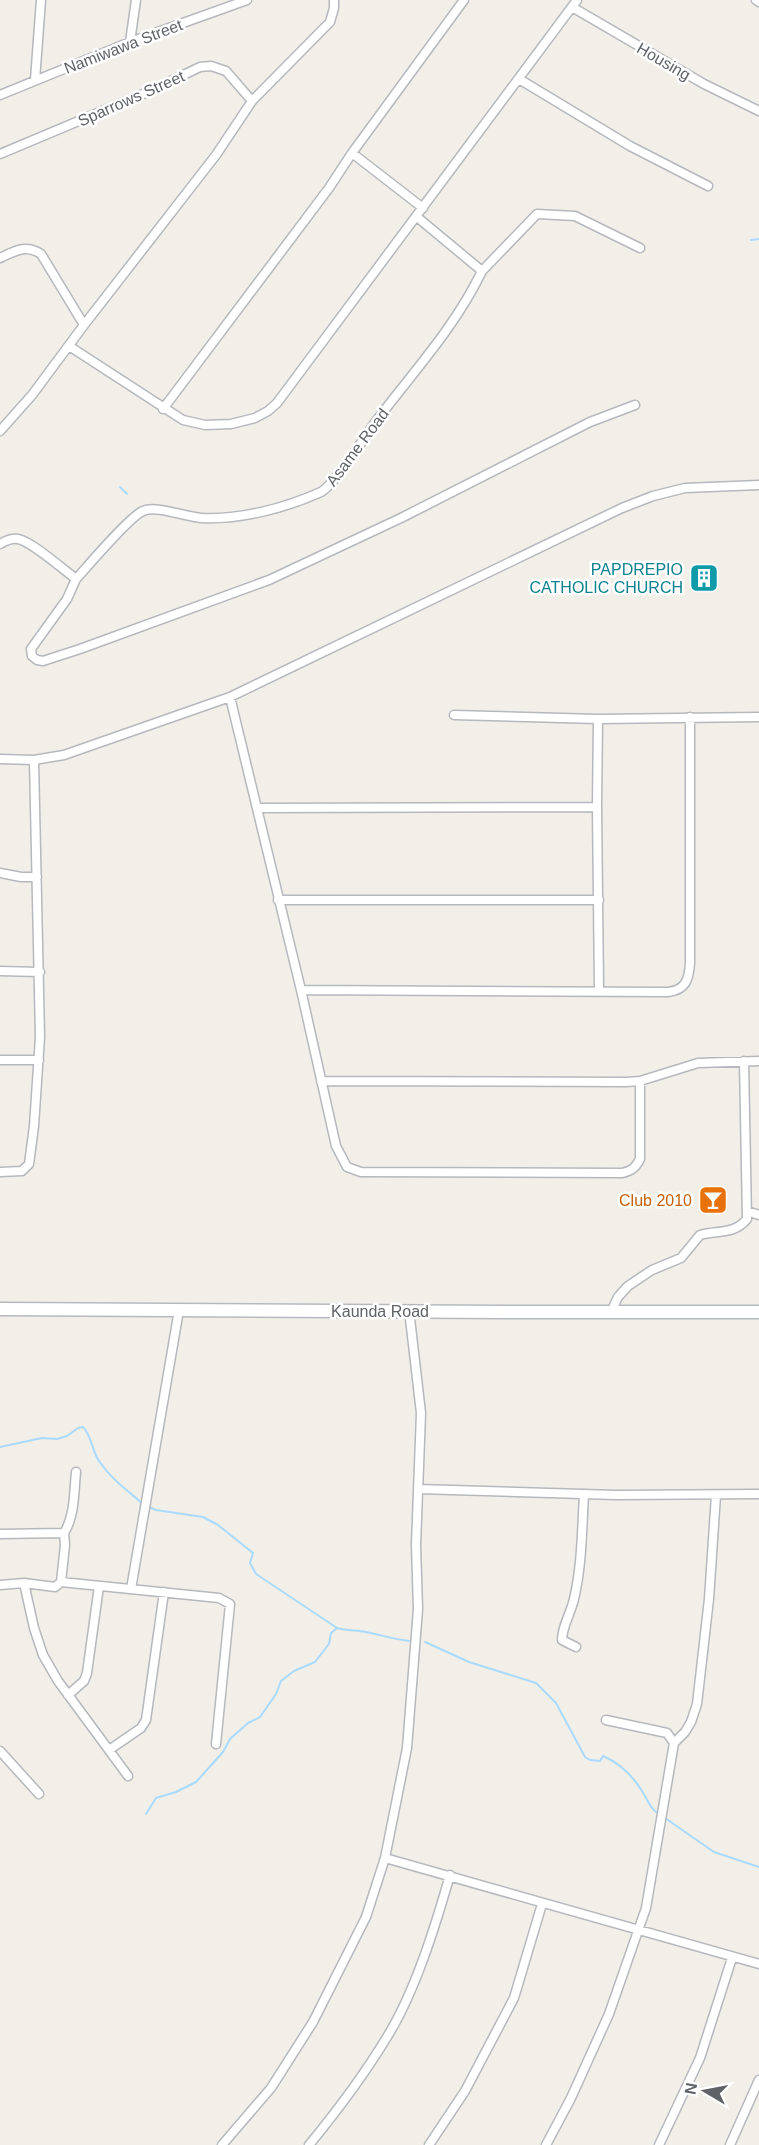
<svg xmlns="http://www.w3.org/2000/svg" width="759" height="2145" font-family="Helvetica,sans-serif">
<style>
.lines{fill:none;stroke-linecap:round;stroke-linejoin:round}
.stream{stroke:#aadaff;stroke-width:2}
.street-casing{stroke:#b5b8bc;stroke-width:11}
.secondary-casing{stroke:#b6babf;stroke-width:15}
.street{stroke:#fff;stroke-width:8}
.secondary{stroke:#fff;stroke-width:12}
.labels{text-anchor:middle;stroke-width:5;stroke-linejoin:round;paint-order:stroke}
.street-label{font-size:16px;fill:#5f6368;stroke:#fff}
.culture-label{font-size:16px;fill:#0d838f;stroke:#fff;text-anchor:end}
.food-label{font-size:16px;fill:#c56008;stroke:#fff;text-anchor:end}
</style>
<rect width="100%" height="100%" fill="#f1efe8"/>
<g class="lines">
<path class="stream" d="M751 240 759 239
M120 487 127 494
M0 1447 42 1438 57 1439 67 1436 78 1428 83 1427C91 1434 92 1451 99 1461 111 1479 127 1490 143 1504
M149 1507 156 1510 203 1517 218 1525 253 1553 250 1563 256 1574 337 1628C347 1631 356 1630 366 1632 381 1635 394 1639 409 1641
M425 1642 469 1662 536 1683 556 1703 585 1757 590 1760 600 1761 603 1756C619 1763 631 1774 640 1788 648 1799 648 1807 660 1815
M146 1814 156 1798 176 1792 196 1782 223 1752 230 1739 248 1723 260 1717 276 1694 281 1681 294 1671 315 1662 329 1644 331 1633 336 1629
M665 1818 714 1852 759 1867"/>
<g class="street-casing">
<path id="street" d="M756 0 759 2
M572 7 704 84 759 111
M130 42 136 0
M519 79 630 146 708 186
M35 80 41 0
M0 95 130 42 247 0
M352 153 423 208
M0 154 150 91 200 67 211 66 226 71 252 101
M0 258C15 251 26 244 41 254L84 325
M482 271 537 214 575 216 640 248
M69 346 183 420 205 425 231 424 255 418 268 411 277 403 577 0
M163 409 329 188 352 153 464 0
M0 431 32 395 84 325 216 155 252 101 330 22 334 8V0
M0 544C5 541 11 538 18 539 31 541 64 570 76 579L67 599 31 649 32 656 37 660 43 661 80 649 269 580 401 518 590 422 635 405
M76 579C87 567 130 516 143 511 156 505 186 517 201 518 241 520 285 508 321 492 334 485 364 438 374 424 412 373 454 329 482 271L417 217
M230 697 301 990 336 1146 347 1167 361 1172 622 1173C632 1171 636 1167 640 1159V1081
M454 715 598 719 759 717
M598 719 597 807 599 991
M0 759 34 760 64 755 230 697 622 508 653 496 685 488 759 485
M257 808 597 807
M0 873 21 877H37
M278 900H599
M0 971 40 972
M301 990 668 992C686 990 689 979 690 963V717
M0 1060H39
M321 1081 626 1082 640 1081 698 1063 759 1061
M0 1172 22 1171 29 1164 34 1126 40 1037 34 760
M747 1211 759 1215
M611 1312 618 1297 628 1286 652 1270 681 1258 700 1235C718 1230 734 1235 747 1219L744 1061
M418 1489 616 1495 759 1494
M0 1534 64 1533C75 1516 74 1491 76 1472
M61 1582 219 1598 230 1604 216 1744
M24 1583 34 1628 43 1655 58 1681 128 1776
M0 1585 24 1583 55 1587 61 1582 65 1545 64 1533
M131 1589 179 1310
M576 1647 562 1640C562 1626 571 1613 574 1599 582 1566 582 1528 584 1494
M68 1695 84 1681 87 1673 99 1586
M606 1720 667 1733 674 1743 685 1732 691 1722 697 1704 709 1599 716 1495
M109 1750 141 1728 146 1720 164 1592
M0 1751 39 1794
M385 1858 759 1964
M222 2145 271 2088 313 2022 366 1917 385 1858 407 1748 418 1609 416 1545 421 1413 409 1310
M309 2145C337 2111 364 2075 387 2037 415 1992 435 1927 450 1875
M429 2145 465 2091 514 1998 542 1904
M546 2145 571 2098 609 2014 646 1908 674 1743
M659 2145 700 2058 732 1958
M730 2145 759 2080"/>
</g>
<g class="secondary-casing">
<path id="secondary" d="M0 1309 503 1312H759"/>
</g>
<use href="#street" class="street"/>
<use href="#secondary" class="secondary"/>
</g>
<defs>
<g id="building-square" transform="scale(1.5)"><rect x="-9" y="-9" width="18" height="18" rx="4" fill="#0f9aa8" stroke="#fff"/><path d="M-4-6H4V6H1V3H-1V6H-4ZM-2.5-4.3h1.7v1.8h-1.7ZM.8-4.3h1.7v1.8H.8ZM-2.5-1h1.7V.8h-1.7ZM.8-1h1.7V.8H.8Z" fill="#fff"/></g>
<g id="bar-square" transform="scale(1.5)"><rect x="-9" y="-9" width="18" height="18" rx="4" fill="#e8710a" stroke="#fff"/><path d="M-6-5H6L.8 .8V4.5H3.5V6h-7V4.5H-.8V.8Z" fill="#fff"/></g>
</defs>
<g fill-rule="evenodd">
<use href="#building-square" x="704" y="578"/>
<use href="#bar-square" x="713" y="1200"/>
</g>
<g class="labels">
<g class="street-label">
<text transform="translate(123 46) rotate(-21)" y="6">Namiwawa Street</text>
<text transform="translate(664 61) rotate(30)" y="6">Housing</text>
<text transform="translate(131 98) rotate(-24)" y="6">Sparrows Street</text>
<text transform="translate(357 447) rotate(-53)" y="6">Asame Road</text>
<text x="380" y="1317">Kaunda Road</text>
</g>
<g class="culture-label">
<text x="683" y="575">PAPDREPIO<tspan x="683" dy="18">CATHOLIC CHURCH</tspan></text>
</g>
<g class="food-label">
<text x="692" y="1206">Club 2010</text>
</g>
</g>
<g transform="translate(705 2091) rotate(280)" stroke="#ffffff" stroke-width="4.5" paint-order="stroke">
<path d="M0-4.5L10 22L0 15L-10 22Z" fill="#5f6368"/>
<text y="-9" font-size="16" font-weight="bold" text-anchor="middle" fill="#5f6368">N</text>
</g>
</svg>
